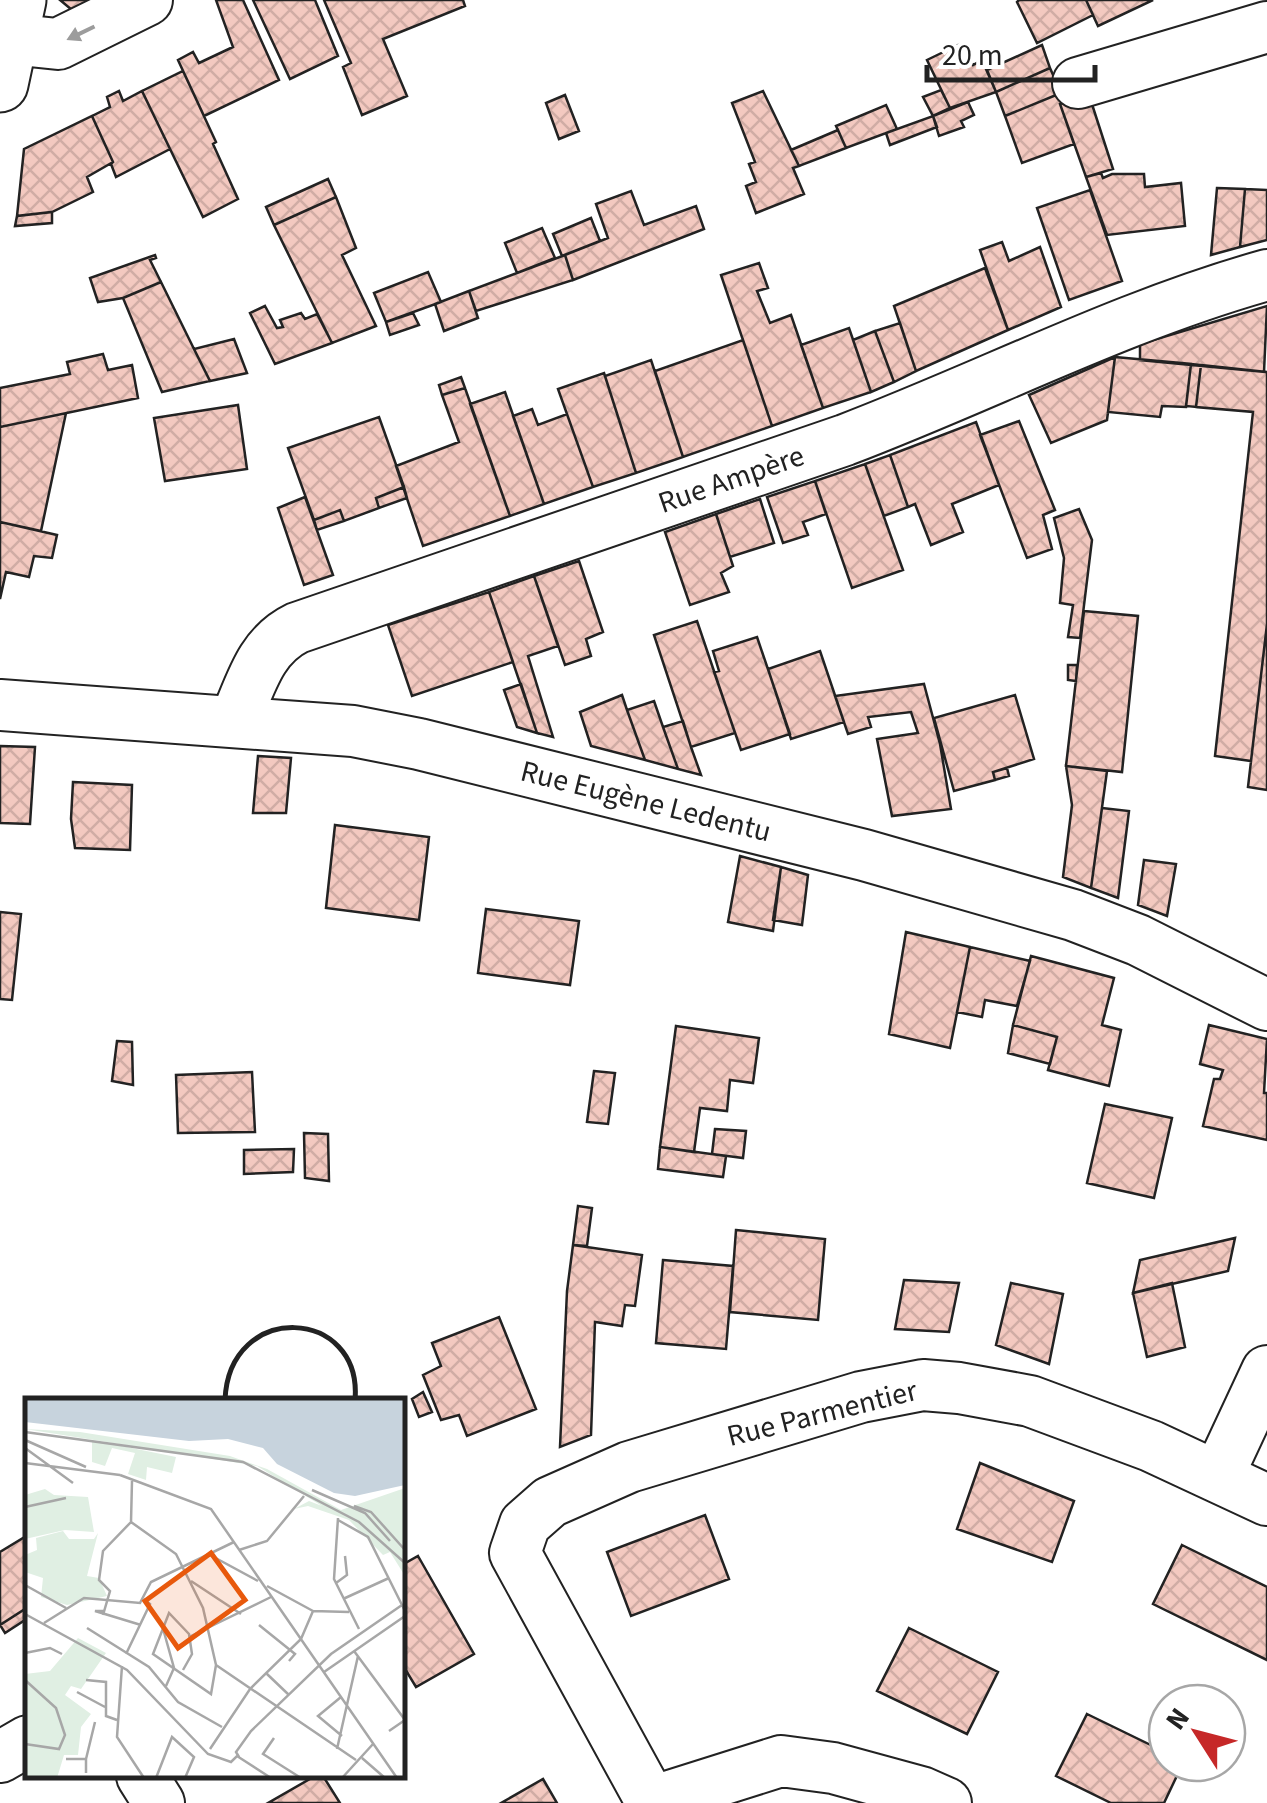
<svg xmlns="http://www.w3.org/2000/svg" width="1267" height="1803" font-family="'Source Sans 3',sans-serif">
<style>
.building{fill:url(#building-cross-hatch);stroke:#222;stroke-width:2.5}
.lines{fill:none;stroke-linecap:round;stroke-linejoin:round}
.street-casing{stroke:#222;stroke-width:54}
.secondary-casing{stroke:#222;stroke-width:59}
.street{stroke:#fff;stroke-width:50}
.secondary{stroke:#fff;stroke-width:55}
.wall{stroke:#222;stroke-width:5}
.oneway{fill:#9c9c9c}
.labels{text-anchor:middle;stroke-width:8;stroke-linejoin:round;paint-order:stroke}
.street-label{font-size:30px;fill:#222;stroke:#fff}
.inset-road{fill:none;stroke:#a7a7a7;stroke-width:2.5}
.view{fill:#e8590c;fill-opacity:0.15;stroke:#e8590c;stroke-width:5}
.inset-edge{fill:none;stroke:#222;stroke-width:5}
</style>
<defs>
<pattern id="building-cross-hatch" width="8" height="8" patternUnits="userSpaceOnUse" patternTransform="scale(2.5)"><rect width="8" height="8" fill="#f3c9c0"/><path d="M0 0l8 8M0 8l8-8" fill="none" stroke="#d0aca5"/></pattern>
</defs>
<rect width="100%" height="100%" fill="#fff"/>
<path class="building" d="M60 0H92L72 10Z
M216 0H243L279 80 204 116 178 60 193 52 199 63 233 47Z
M253 0H315L338 56 290 79Z
M324 0H463L465 6 383 39 407 96 362 115 343 67 351 63Z
M1019 0H1086L1093 15 1037 43 1017 2Z
M1086 0H1153L1098 26Z
M960 44 973 65 982 60 996 92 950 108 927 60Z
M1042 45 1050 68 996 92 987 70Z
M1050 68 1061 93 1005 116 996 92Z
M183 71 216 142 213 144 238 199 203 217 142 91Z
M941 90 950 108 933 116 923 97Z
M119 91 123 101 142 91 170 149 116 177 111 164 113 162 92 116 110 107 107 97Z
M763 91 799 166 793 168 804 194 756 213 746 186 756 182 749 164 755 162 732 103Z
M1061 93 1065 102 1060 104 1074 144 1022 163 1005 116Z
M565 95 579 131 559 139 546 103Z
M1089 95 1113 169 1086 177 1060 104Z
M968 102 974 115 961 121 964 127 939 136 933 116Z
M886 105 897 129 846 148 836 126Z
M92 116 113 162 87 177 93 192 52 212 17 216 24 149Z
M933 116 937 127 890 145 886 133Z
M838 130 846 148 799 166 791 150Z
M1101 173 1103 178 1112 174H1144L1145 187 1181 183 1185 226 1107 235 1086 177Z
M328 179 336 197 274 225 266 207Z
M1217 188 1245 189 1240 247 1211 255Z
M1245 189 1267 190V240L1240 247Z
M1090 190 1122 281 1069 300 1037 208Z
M631 191 644 225 696 206 704 229 573 280 565 255 608 238 596 204Z
M336 197 356 248 342 255 376 326 332 343 274 225Z
M52 212V223L15 226 17 216Z
M591 218 600 241 562 256 553 234Z
M542 228 555 258 517 273 505 243Z
M1002 242 1009 261 1040 247 1061 307 1008 330 980 250Z
M155 255 156 258 150 260 161 282 123 298 98 302 90 278Z
M565 255 573 280 476 311 469 291Z
M759 263 768 288 757 291 770 323 791 315 823 408 772 426 721 275Z
M985 268 1008 330 916 371 894 306Z
M428 272 441 302 386 322 374 293Z
M161 282 194 349 210 381 162 392 123 298Z
M469 291 478 318 444 331 435 304Z
M265 306 277 328 283 327 280 320 301 313 305 319 317 314 332 343 275 364 250 313Z
M1267 306 1264 372 1140 360V344Z
M413 313 419 325 390 335 386 322Z
M900 323 916 371 894 382 875 331Z
M849 328 871 392 823 408 801 345Z
M875 331 894 382 871 392 853 340Z
M234 339 247 373 210 381 194 349Z
M743 340 772 426 683 457 655 371Z
M103 354 108 370 132 365 138 398 0 427V388L70 374 67 362Z
M1115 357 1107 420 1051 443 1029 395Z
M1115 357 1191 364 1186 407 1162 406 1160 417 1108 412Z
M651 360 683 457 636 473 605 376Z
M1191 364 1201 365 1196 407 1186 406Z
M1201 365 1267 372V624L1251 761 1215 756 1253 412 1196 407Z
M604 373 636 473 593 487 558 389Z
M461 377 465 388 442 395 439 385Z
M465 388 510 516 423 546 396 466 459 442 442 395Z
M505 392 544 504 510 516 470 404Z
M238 405 247 469 165 481 154 418Z
M532 409 538 425 567 414 593 487 544 504 513 416Z
M66 413 41 531 0 522V427Z
M379 417 404 487 376 498 379 508 344 521 340 510 314 520 288 448Z
M1019 421 1055 510 1043 515 1052 549 1027 558 980 435Z
M976 422 999 485 952 504 963 532 931 545 915 504 908 507 890 455Z
M890 455 908 507 884 516 865 464Z
M865 464 903 570 852 588 815 481Z
M815 481 826 514 803 522 808 535 783 543 767 497Z
M404 487 407 498 379 508 376 498Z
M305 497 333 575 304 585 278 508Z
M760 499 774 543 730 557 716 514Z
M1079 509 1092 540 1080 638 1068 637 1073 605 1060 603 1064 558 1054 518Z
M340 510 344 521 317 530 314 520Z
M716 514 733 566 721 573 729 592 690 605 665 532Z
M0 522 57 535 52 558 34 556 29 577 6 572 0 599Z
M579 561 603 632 586 639 591 656 565 665 534 576Z
M534 576 558 646 528 656 553 737 537 733 489 592Z
M489 592 513 662 412 696 388 625Z
M1084 611 1138 616 1122 772 1066 766Z
M697 621 735 733 691 747 654 635Z
M1267 624V790L1248 787Z
M757 637 790 734 741 750 714 672 719 671 713 651Z
M820 651 844 722 791 739 768 669Z
M1068 665H1077L1076 681 1068 680Z
M521 684 537 733 517 727 504 690Z
M924 684 940 744 951 809 892 816 877 739 918 733 911 712 868 717 871 727 848 734 835 696Z
M622 695 627 710 645 760 591 746 580 712Z
M1015 695 1034 759 993 772 995 780 954 791 934 718Z
M654 701 663 727 678 769 645 760 627 710Z
M683 721 691 747 701 775 678 769 663 727Z
M0 746 35 747 30 824 0 823Z
M258 756 291 758 286 813H253Z
M1066 766 1107 771 1091 888 1063 877 1072 805Z
M1007 768 1009 776 995 780 993 772Z
M73 782 132 785 130 850 75 848 71 819Z
M1102 808 1129 811 1118 898 1091 888Z
M335 825 429 837 419 920 326 908Z
M740 856 781 867 773 931 728 922Z
M1144 860 1176 864 1167 916 1138 905Z
M781 867 808 875 802 925 773 920Z
M486 909 579 921 570 985 478 973Z
M0 912 21 914 12 1000 0 999Z
M906 932 970 947 950 1048 889 1034Z
M970 947 1030 961 1017 1006 985 1000 982 1017 957 1012Z
M1031 956 1114 978 1102 1025 1121 1030 1109 1086 1048 1070 1057 1037 1013 1025Z
M1013 1025 1057 1037 1050 1064 1008 1053Z
M1209 1025 1267 1039 1264 1093H1267V1140L1203 1126 1214 1079H1220L1223 1070 1200 1064Z
M676 1026 759 1038 753 1083 730 1080 727 1111 700 1108 694 1152 660 1147Z
M117 1041 132 1042 133 1085 112 1081Z
M594 1071 615 1073 608 1124 587 1122Z
M252 1072 255 1132 178 1133 176 1075Z
M1105 1104 1172 1118 1154 1198 1087 1183Z
M715 1129 746 1131 743 1158 712 1154Z
M304 1133 328 1134 329 1181 305 1178Z
M660 1147 726 1156 723 1177 658 1169Z
M294 1149 293 1172 244 1174V1150Z
M578 1206 592 1208 587 1246 573 1245Z
M736 1230 825 1239 818 1320 730 1312Z
M1235 1238 1228 1271 1133 1293 1140 1260Z
M573 1245 642 1255 635 1306 625 1305 622 1326 595 1322 591 1435 560 1447 567 1291Z
M663 1260 733 1266 726 1349 656 1343Z
M904 1280 959 1283 949 1332 895 1329Z
M1011 1283 1063 1294 1049 1364 996 1345Z
M1172 1283 1185 1347 1147 1357 1133 1293Z
M499 1317 536 1409 467 1436 459 1415 441 1420 423 1375 441 1366 432 1343Z
M423 1392 432 1412 419 1417 412 1399Z
M980 1463 1074 1501 1052 1562 957 1529Z
M705 1515 729 1579 631 1616 607 1552Z
M28 1535V1607L0 1625V1552Z
M1182 1545 1267 1587V1660L1153 1604Z
M418 1556 474 1654 416 1687 402 1664V1565Z
M28 1607V1618L5 1633 0 1625Z
M909 1628 998 1672 967 1734 877 1691Z
M1087 1714 1167 1753V1763H1183L1164 1803H1111L1056 1776Z
M315 1776H323L340 1803H268Z
M543 1779 557 1803H501Z"/>
<g class="lines">
<g class="street-casing">
<path id="street" d="M10 39 58 44 147 0
M1078 83 1267 27
M0 705 353 731 419 744 864 855 1073 915 1138 940 1267 1005
M235 721C251 684 260 646 297 628L845 440C987 386 1121 316 1267 275
M1218 1476 1267 1371
M0 1757 28 1741
M142 1776 159 1803
M651 1802 781 1761 833 1768 921 1792 946 1803
M652 1803 515 1553 525 1524 550 1502 629 1467 861 1397 923 1385 959 1388 1030 1401 1151 1446 1267 1500"/>
</g>
<g class="secondary-casing">
<path id="secondary" d="M0 84 18 0"/>
</g>
<use href="#street" class="street"/>
<use href="#secondary" class="secondary"/>
<path class="wall" d="M225 1400C229 1300 363 1307 355 1400"/>
</g>
<defs><path id="oneway-solid" d="M-6-.8H1V-3.2L6.5 0L1 3.2V.8H-6Z" transform="scale(2.5)"/></defs>
<use class="oneway" href="#oneway-solid" transform="translate(81 33) rotate(154)"/>
<g class="labels">
<g class="street-label">
<text transform="translate(731 479) rotate(-19)" y="10">Rue Ampère</text>
<text transform="translate(646 801) rotate(14)" y="10">Rue Eugène Ledentu</text>
<text transform="translate(822 1413) rotate(-14)" y="10">Rue Parmentier</text>
</g>
</g>
<g transform="translate(25 1398)">
<rect width="380" height="380" fill="#fff"/>
<path d="M0 31 55 34 205 58 242 71 316 112 380 90V178L365 154 358 157 324 122 283 108 269 111 284 103 297 108 232 68ZM67 42 151 59 147 75 122 69 121 82 103 76 110 55 87 50 80 68 67 64ZM38 133 44 141H69L73 135 62 178 74 180 82 198 42 207 16 199 18 180 0 174V157L12 152 11 140ZM53 240 81 255 56 291 46 288 40 297 66 316 56 329 53 357H39L32 380H0V276L25 273Z" fill="#e0efe3"/>
<path d="M1 286 37 331 32 347H21V334L6 309 0 310ZM23 354 38 355 29 380 0 379V362Z" fill="#e0efe3"/>
<path d="M20 91 29 97 63 99 69 134 40 132 0 141V97Z" fill="#e0efe3"/>
<path d="M0 0H380V87L330 98 309 95 252 66 238 50 203 41 164 43 0 24Z" fill="#c7d3dd"/>
<path class="inset-road" d="M0 34 218 64 334 124 380 165M0 42 61 69M0 50 48 85M0 65 95 77M95 77 186 111 372 380M287 92 340 115 365 143M329 108 346 114 380 152M0 109 41 100M313 120 309 181 334 231M313 122 343 139 380 213M106 124 151 156 178 210 191 267 331 362M214 152 242 143 279 98M185 157 233 183M166 183 216 216M311 185 322 177 320 158M0 187 41 210M242 188 288 213M318 201 364 180M79 213H70L116 227M0 216 102 272 183 356 206 364 212 358 246 380M78 217 85 193 74 182 78 153 106 124 107 83M19 225 59 200 115 205 126 184 209 144M137 227 149 270 141 288M234 227 270 256 264 263M62 230 124 269 153 304 197 329M164 239 246 199M329 253 380 322 364 333M0 255 25 250 37 256M101 256 125 206 119 201M97 268 92 339 119 380M158 272 167 256 164 236 144 215 128 256 186 296 191 267M299 274 380 218M242 276 264 297M0 282 31 310 40 337 34 351 0 346M61 282 81 284V318L92 322M52 294 80 309M316 299 293 318 317 338M249 340 238 356 276 380M185 351 225 291 276 241 288 213 324 214M312 351 333 258M214 359 211 354 226 333 306 256 377 207M337 360 360 380M41 361H61V375M61 361 70 324M131 380 147 339 169 359 160 380M317 380 348 346"/>
<path class="view" d="M186 155 220 202 153 250 120 203Z"/>
<rect width="380" height="380" class="inset-edge"/>
</g>
<g transform="translate(1197 1733) rotate(306)"><circle r="48" fill="#ffffff" stroke="#a7a7a7" stroke-width="2.5"/>
<path d="M0-8L18 38L0 25L-18 38Z" fill="#c62828"/>
<text y="-15" font-size="28" font-weight="bold" text-anchor="middle" fill="#222222">N</text>
</g>
<path d="M927 65v15h168v-15" fill="none" stroke="#222222" stroke-width="5"/>
<text x="942" y="65" font-size="30" fill="#222222" stroke="#ffffff" stroke-width="8" paint-order="stroke">20 m</text>
</svg>
